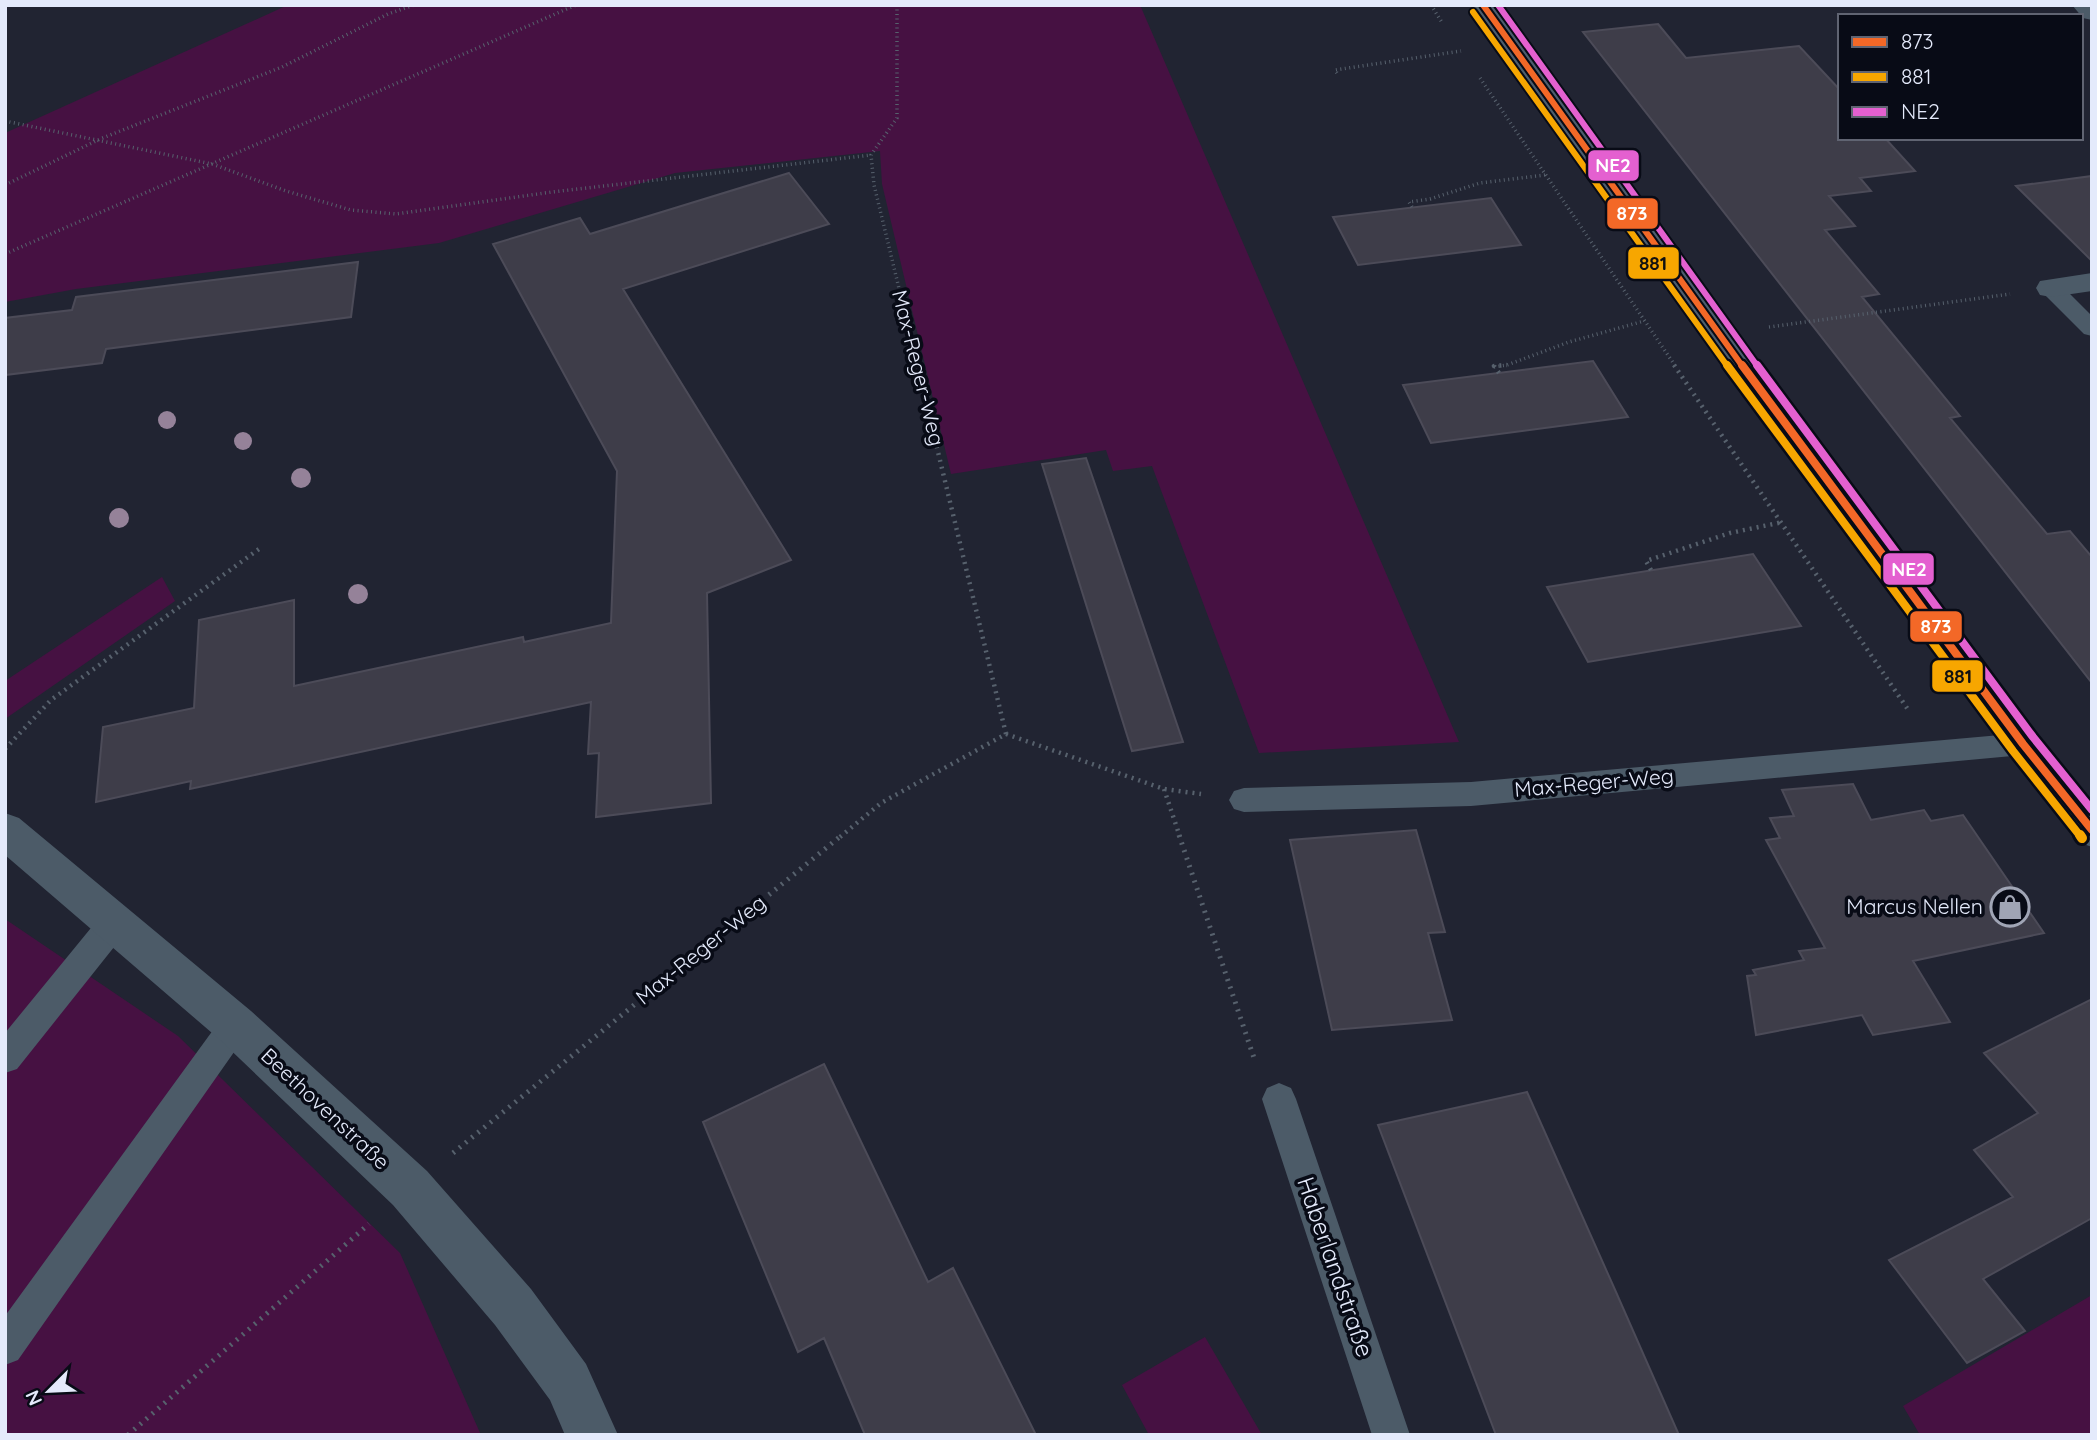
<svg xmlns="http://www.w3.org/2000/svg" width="2097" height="1440" font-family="Quicksand,sans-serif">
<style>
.green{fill:#461142}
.building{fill:#3e3d49;stroke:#4c4b58;stroke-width:2}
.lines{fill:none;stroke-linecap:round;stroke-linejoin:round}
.path-far2{stroke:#57616d;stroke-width:3.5;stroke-dasharray:1 3.5;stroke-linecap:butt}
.path-far1{stroke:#57616d;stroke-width:4.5;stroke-dasharray:2 5;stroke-linecap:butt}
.path{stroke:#57616d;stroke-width:5;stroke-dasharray:2 6;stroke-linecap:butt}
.service{fill:#4c5b68;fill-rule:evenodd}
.minor{fill:#4c5b68;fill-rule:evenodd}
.secondary{fill:#4c5d6d;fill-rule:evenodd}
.bus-1-far1-casing{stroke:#080b16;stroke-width:10}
.bus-1-casing{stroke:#080b16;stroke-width:13}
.bus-2-far2-casing{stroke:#080b16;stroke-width:10}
.bus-2-far1-casing{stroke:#080b16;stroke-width:13}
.bus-2-casing{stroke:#080b16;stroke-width:16}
.bus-3-far1-casing{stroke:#080b16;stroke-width:10}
.bus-3-casing{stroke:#080b16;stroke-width:13}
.bus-1-far1{stroke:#f36827;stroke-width:6}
.bus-1{stroke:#f36827;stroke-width:8}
.bus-2-far2{stroke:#f7a600;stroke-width:6}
.bus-2-far1{stroke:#f7a600;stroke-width:8}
.bus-2{stroke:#f7a600;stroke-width:10}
.bus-3-far1{stroke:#e460d0;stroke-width:6}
.bus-3{stroke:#e460d0;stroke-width:8}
.tree{fill:#958299}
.labels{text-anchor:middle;stroke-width:7;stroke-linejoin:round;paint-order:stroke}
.street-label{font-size:21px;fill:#e4eafb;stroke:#080b16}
.poi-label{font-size:21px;fill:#e4eafb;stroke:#080b16;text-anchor:end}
.near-street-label{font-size:24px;fill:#e4eafb;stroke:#080b16}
.line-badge{stroke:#080b16;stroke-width:2.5}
.badge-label{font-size:19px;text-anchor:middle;font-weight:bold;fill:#fff}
.pale-badge-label{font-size:19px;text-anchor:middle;font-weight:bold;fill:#111}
</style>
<rect width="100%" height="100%" fill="#212432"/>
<path class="green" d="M288 5H1140L1459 742 1259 753 1152 466 1113 471 1106 450 951 474 882 184 880 151 675 173 439 243 76 289 5 302V133Z
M162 577 175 601 5 719V681Z
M5 919 178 1036 400 1253 481 1435H5Z
M2092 1295V1435H1920L1903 1406Z
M1205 1337 1262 1435H1149L1122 1385Z"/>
<path class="building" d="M1658 24 1686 58 1799 46 1840 90V138H1885L1915 171 1860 178 1871 191 1829 196 1855 226 1825 230 1879 294 1862 297 1960 416 1950 418 2047 534 2070 531 2092 557V683L1583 32Z
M789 173 829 224 623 289 791 560 707 593 711 803 596 817 599 753 588 754 591 702 190 789 191 781 96 802 103 727 194 708 199 620 294 600V686L523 637 524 642 611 623 617 471 493 244 580 218 590 234Z
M2092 176V261L2016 186Z
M1491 198 1521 245 1358 265 1333 217Z
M358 262 351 317 106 349 102 363 5 375V318L72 310 76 297Z
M1593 361 1628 417 1431 443 1403 385Z
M1086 458 1183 742 1132 751 1042 464Z
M1753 554 1801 626 1588 662 1547 587Z
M1853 784 1871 820 1924 810 1931 821 1963 815 2044 933 1913 961 1950 1022 1873 1035 1862 1015 1756 1035 1747 976 1756 975 1753 970 1804 960 1799 951 1825 948 1766 840 1780 838 1770 818 1794 816 1782 790Z
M1416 830 1445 932 1428 933 1452 1020 1332 1030 1290 840Z
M2092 999V1218L1983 1279 2025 1331 1967 1363 1889 1260 2013 1197 1974 1150 2038 1113 1984 1053Z
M824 1064 928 1282 953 1268 1036 1435H865L824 1338 798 1352 703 1122Z
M1527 1092 1616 1292 1679 1435H1496L1378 1125Z"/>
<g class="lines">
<path class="path-far2" d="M897 5V118L871 155 874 185 918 367
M1431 5 1443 24
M1337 73 1335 70 1461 51
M1480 78 1676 367
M5 121 212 164 286 191 351 210 396 214 552 192 871 155
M5 185 100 139 282 67 388 14 414 5
M1412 207 1409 202 1430 199 1480 183 1545 175
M5 254 576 5
M1769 327 2010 294
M1494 367 1507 365 1569 342 1644 321"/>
<path class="path-far1" d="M1674 365 1909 711
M1499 373 1494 366 1507 365
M1651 570 1646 561 1730 533 1783 522
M1006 734 1164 789 1201 794
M5 749 51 700 259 549
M1164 789 1180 837
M840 837 881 803 1006 734 917 365"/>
<path class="path" d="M1179 835 1255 1061
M453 1153 842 835
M128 1435 369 1224"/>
<path class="service" d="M2051 281 2059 283 2092 316V336L2084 334 2043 293 2040 288 2043 283Z
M2023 733 2033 736 2037 744 2033 752 2023 755 1471 806 1244 812 1234 809 1229 800 1234 791 1244 788 1471 782Z
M115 908 126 912 130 922 126 932 17 1069 5 1073V1033L104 912Z
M235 1010 246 1015 251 1025 246 1035 18 1360 5 1365V1316L224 1015Z
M1279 1083 1291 1088 1296 1099 1410 1435H1372L1262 1099 1267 1088Z"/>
<path class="minor" d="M2072 5H2092V20L2083 18Z
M2092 273V291L2051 297 2040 295 2036 288 2040 281Z
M5 813 19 818 251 1011 427 1171 531 1289 586 1364 618 1435H565L550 1400 495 1325 393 1205 219 1039 5 855Z"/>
<path class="secondary" d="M1471 5H1496L1730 327 2037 733 2092 800V847L2078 842 2009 755 1708 341Z"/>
<g class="bus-1-far1-casing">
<path id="bus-1-far1" d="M1483 5 1743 367"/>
</g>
<g class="bus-1-casing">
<path id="bus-1" d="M1742 365 2023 744 2092 830"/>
</g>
<g class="bus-2-far2-casing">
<path id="bus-2-far2" d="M1473 12 1728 367"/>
</g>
<g class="bus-2-far1-casing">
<path id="bus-2-far1" d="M1727 365 2013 751 2081 837"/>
</g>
<g class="bus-2-casing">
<path id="bus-2" d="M2080 835 2082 838"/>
</g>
<g class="bus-3-far1-casing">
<path id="bus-3-far1" d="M1498 5 1758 367"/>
</g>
<g class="bus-3-casing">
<path id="bus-3" d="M1757 365 2033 737 2092 810"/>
</g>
<use href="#bus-1-far1" class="bus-1-far1"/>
<use href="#bus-1" class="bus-1"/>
<use href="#bus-2-far2" class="bus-2-far2"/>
<use href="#bus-2-far1" class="bus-2-far1"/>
<use href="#bus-2" class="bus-2"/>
<use href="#bus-3-far1" class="bus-3-far1"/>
<use href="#bus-3" class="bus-3"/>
</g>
<g class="tree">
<circle cx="167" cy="420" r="9"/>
<circle cx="243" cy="441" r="9"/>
<circle cx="301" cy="478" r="10"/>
<circle cx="119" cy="518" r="10"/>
<circle cx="358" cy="594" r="10"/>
</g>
<defs>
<g id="shop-ring" transform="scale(2.0125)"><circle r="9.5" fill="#080b16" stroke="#a0a5b5" stroke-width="1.5"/><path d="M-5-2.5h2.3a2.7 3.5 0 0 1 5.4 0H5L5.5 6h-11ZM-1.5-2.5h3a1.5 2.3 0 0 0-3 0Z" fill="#a0a5b5"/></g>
</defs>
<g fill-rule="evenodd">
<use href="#shop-ring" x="2010" y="907"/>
</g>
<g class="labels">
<g class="street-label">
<text transform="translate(918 368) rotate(76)" y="7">Max-Reger-Weg</text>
<text transform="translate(1594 783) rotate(-5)" y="7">Max-Reger-Weg</text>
<text transform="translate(701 950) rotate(-39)" y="7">Max-Reger-Weg</text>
<text transform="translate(325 1109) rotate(43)" y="7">Beethovenstraße</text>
</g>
<g class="poi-label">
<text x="1983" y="914">Marcus Nellen</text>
</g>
<g class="near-street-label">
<text transform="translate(1335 1267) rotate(71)" y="8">Haberlandstraße</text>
</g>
</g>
<g class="line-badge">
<rect x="1587" y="149" width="53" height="33" rx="7" fill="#e460d0"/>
<rect x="1606" y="197" width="53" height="33" rx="7" fill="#f36827"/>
<rect x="1627" y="246" width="53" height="34" rx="7" fill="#f7a600"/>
<rect x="1882" y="552" width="53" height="34" rx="7" fill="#e460d0"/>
<rect x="1909" y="610" width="54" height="33" rx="7" fill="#f36827"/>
<rect x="1931" y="659" width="53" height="34" rx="7" fill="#f7a600"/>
</g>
<g class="badge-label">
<text x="1613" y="172">NE2</text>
<text x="1632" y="220">873</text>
<text x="1909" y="576">NE2</text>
<text x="1936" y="633">873</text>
</g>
<g class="pale-badge-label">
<text x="1653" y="270">881</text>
<text x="1958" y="683">881</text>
</g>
<rect width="2097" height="1440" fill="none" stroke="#e4eafb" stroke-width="14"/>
<rect x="1838" y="14" width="245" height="126" fill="#080b16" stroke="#606472" stroke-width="2"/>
<rect x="1852" y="37" width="35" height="10" fill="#f36827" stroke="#606472" stroke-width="2"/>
<text x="1901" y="49" font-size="21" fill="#e4eafb">873</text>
<rect x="1852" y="72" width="35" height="10" fill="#f7a600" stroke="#606472" stroke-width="2"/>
<text x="1901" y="84" font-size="21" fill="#e4eafb">881</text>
<rect x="1852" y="107" width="35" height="10" fill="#e460d0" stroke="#606472" stroke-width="2"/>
<text x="1901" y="119" font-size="21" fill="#e4eafb">NE2</text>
<g transform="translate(49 1391) rotate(246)" stroke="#080b16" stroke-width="5" paint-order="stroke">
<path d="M0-5L12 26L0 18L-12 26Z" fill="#e4eafb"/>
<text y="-10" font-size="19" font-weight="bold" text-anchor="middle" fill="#e4eafb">N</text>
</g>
</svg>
